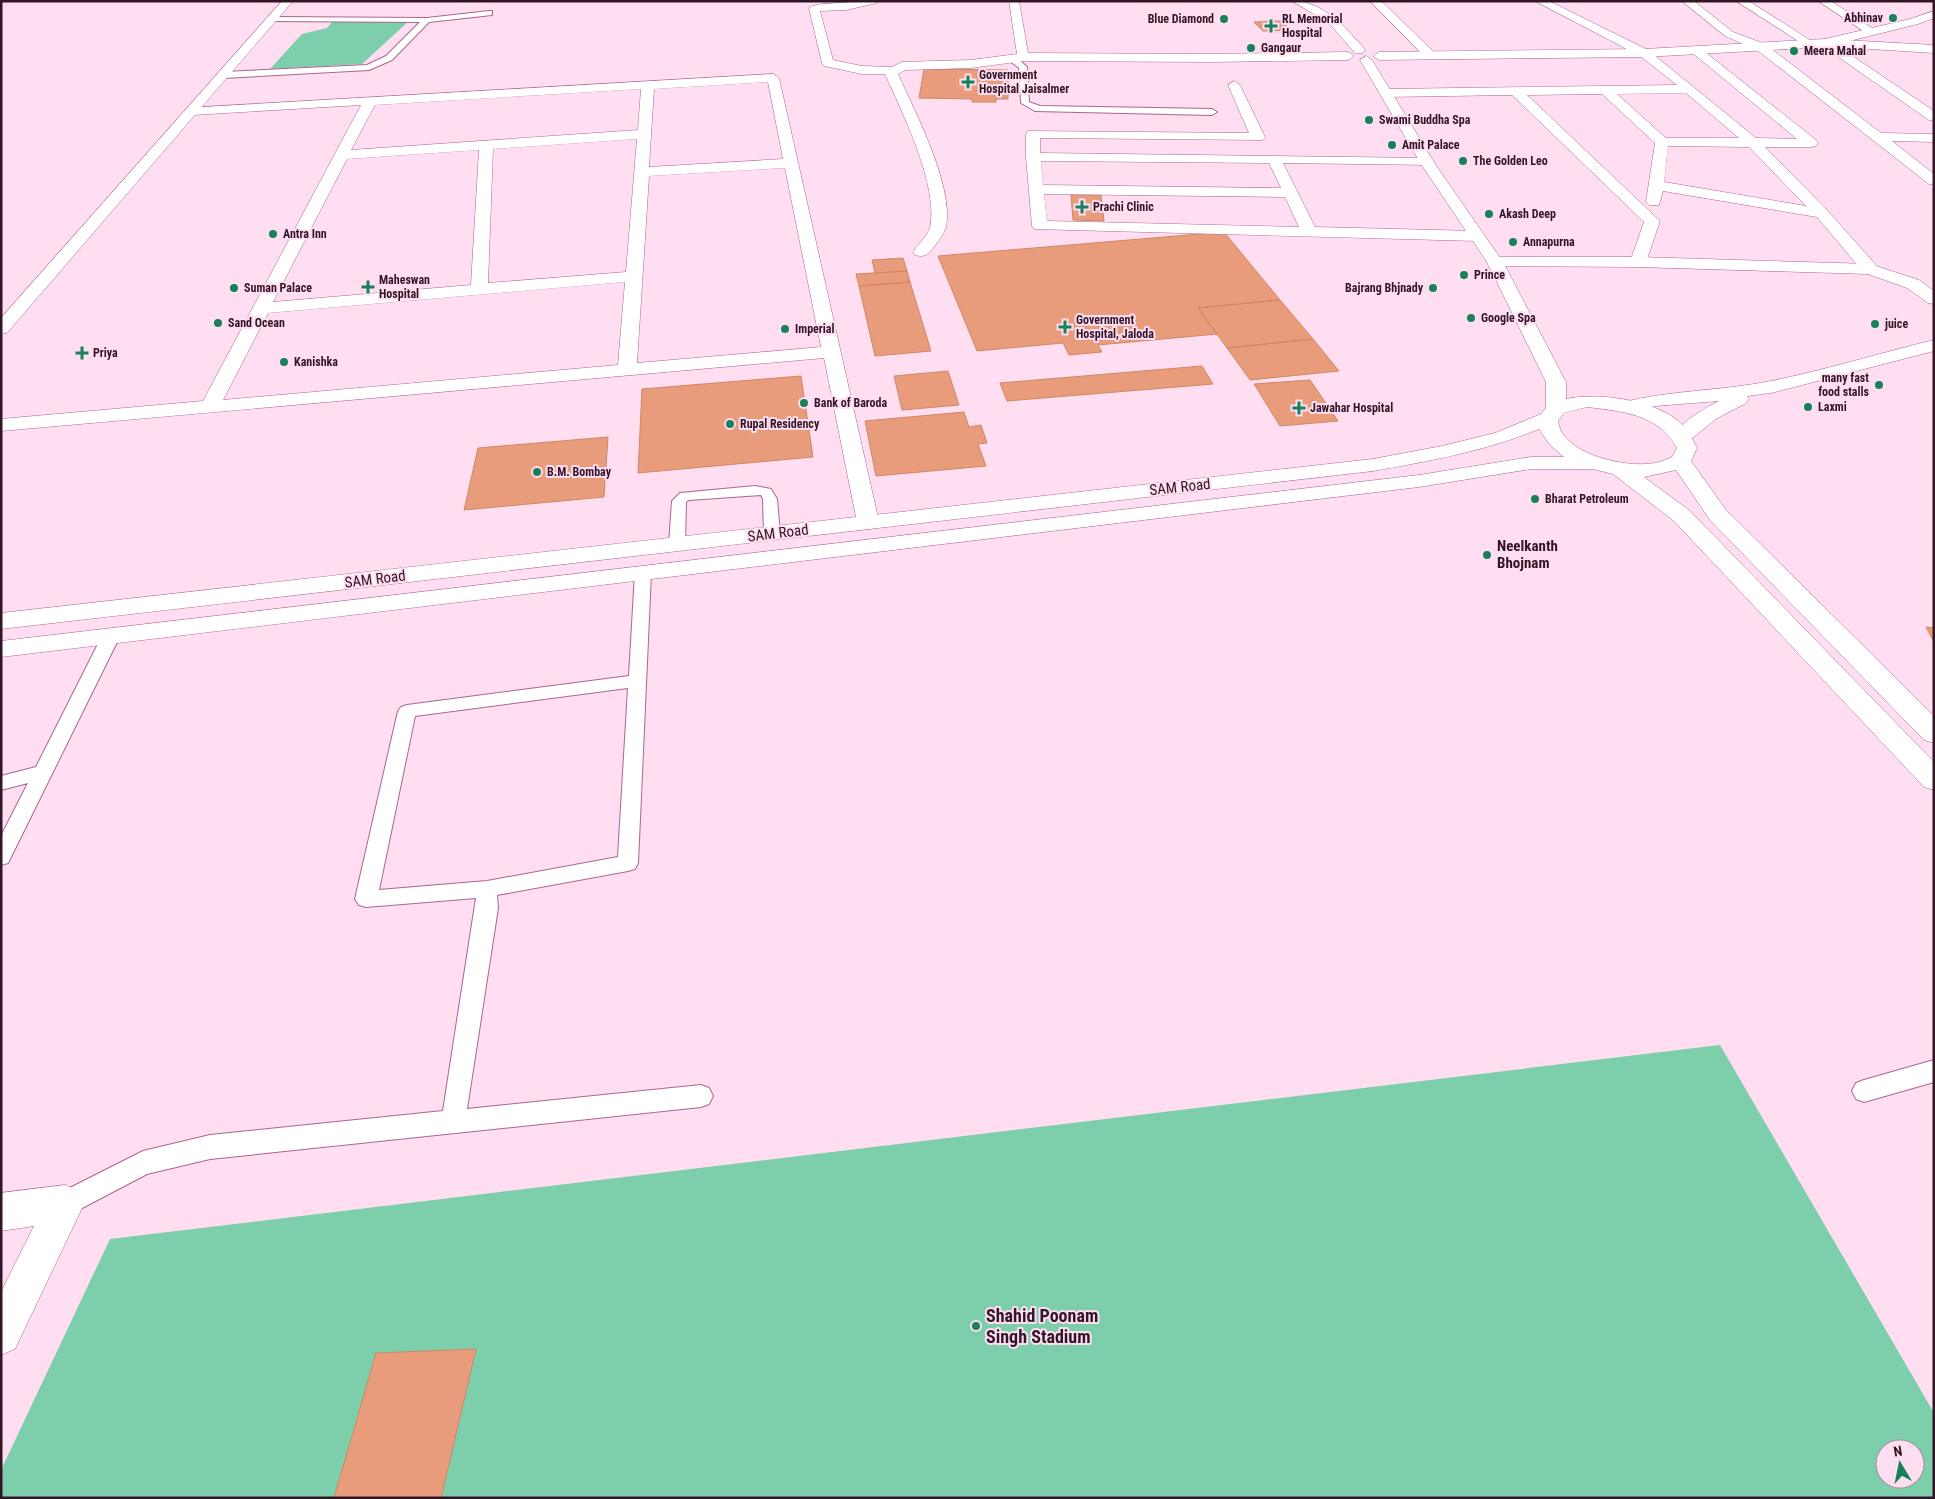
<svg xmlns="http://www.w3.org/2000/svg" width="1935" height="1499" font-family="'Roboto Condensed',sans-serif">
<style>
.green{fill:#7ccfaa;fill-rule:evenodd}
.building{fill:#e89c7c;stroke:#d28665}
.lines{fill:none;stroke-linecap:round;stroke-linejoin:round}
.service-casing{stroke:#ab6590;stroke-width:2}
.minor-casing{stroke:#ab6590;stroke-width:1}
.tertiary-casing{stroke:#ab6590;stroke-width:1}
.secondary-casing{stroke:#ab6590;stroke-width:1}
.service{fill:#fff;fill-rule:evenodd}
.minor{fill:#fff;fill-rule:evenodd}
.tertiary{fill:#fff;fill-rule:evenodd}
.secondary{fill:#fff;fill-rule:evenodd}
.poi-dot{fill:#17815c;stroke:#fedef0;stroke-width:2}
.labels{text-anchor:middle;stroke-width:4;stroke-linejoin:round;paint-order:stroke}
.far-poi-label{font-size:12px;font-weight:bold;fill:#321627;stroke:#fedef0;text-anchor:start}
.street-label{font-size:15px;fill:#321627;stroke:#fedef0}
.poi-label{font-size:15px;font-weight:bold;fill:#321627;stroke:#fedef0;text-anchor:start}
.near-poi-label{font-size:18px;font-weight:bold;fill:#321627;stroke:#fedef0;text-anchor:start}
</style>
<rect width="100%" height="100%" fill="#fedef0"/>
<path class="green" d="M333 21 408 22 362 64 270 69 302 34 327 28Z
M1720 1045 1934 1413V1498H1V1470L110 1239ZM1885 1449H1915V1479H1885Z"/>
<path class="building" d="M1281 21 1291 30 1263 31 1254 22Z
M924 69 1008 70V99H996V102H972V99L919 98Z
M1071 195H1101L1104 221 1073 220Z
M1224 232 1280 300 1198 308 1217 334 1098 345 1102 352 1069 355 1063 343 977 351 938 256Z
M903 258 907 271 875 273 872 260Z
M907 271 910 282 859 286 856 274Z
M910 282 931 351 875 356 859 286Z
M1280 300 1313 339 1227 348 1198 308Z
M1313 339 1339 371 1250 380 1227 348Z
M1202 366 1213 384 1007 401 1000 383Z
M948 371 959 405 902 410 894 376Z
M801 376 813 457 638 473 642 389Z
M1310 380 1338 421 1280 426 1254 384Z
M964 412 969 427 981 425 987 443 978 444 986 466 876 476 865 421Z
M608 437 604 497 464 510 478 448Z
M1926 627 1934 628V642Z
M476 1349 441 1498H334L376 1353Z"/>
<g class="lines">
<g class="service-casing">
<path id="service" d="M489 11H492V15L429 22 392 60 369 70 224 78 220 75 224 72 367 65 386 56 420 22 269 21V17H272L427 18Z
M1010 57H1016L1027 67 1029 102 1040 106 1212 109 1217 112 1212 115 1035 111 1021 103 1019 68 1010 61Z
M755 486 771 489 777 499 780 533 777 536H767L764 533 763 499 761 495 689 500 686 502 685 544 683 547H671L669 544 672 501 680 493Z
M643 568 649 569 651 573 638 863 635 869 628 871 497 895 498 908 467 1109 701 1085 709 1088 713 1096 709 1104 701 1107 210 1159 147 1174 65 1217 56 1213 52 1204 56 1195 143 1151 210 1135 443 1111 476 898 366 907 359 905 355 899 398 711 401 707 407 705 629 676 635 573 637 569ZM628 688 618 857 487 881 379 890 415 716Z
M111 630 117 632 120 636 11 857 8 863 1 865V836L28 783 1 790V776L36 767 102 636 105 632Z
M1934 1060V1082L1864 1102 1856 1099 1852 1091 1856 1083 1864 1080Z"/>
</g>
<g class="minor-casing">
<path id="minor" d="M857 1H878L877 3 846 10 820 11 833 60 862 66 892 67 902 62 971 60 1017 54 1009 1H1019L1028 53 1211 54 1348 52 1354 56 1348 60 1211 62 1023 61 971 68 905 70 898 74C915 112 954 186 946 227 944 234 938 241 934 247 928 254 925 258 915 255L913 252C918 244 928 236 930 227 939 186 902 112 885 74H862L824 66 822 63 809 8C816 2 845 4 857 1Z
M1370 1H1381L1434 52 1436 55 1434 58H1426Z
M1535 1H1549L1648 50 1756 138 1797 139 1690 51 1692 48H1700L1816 140 1818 143 1816 146 1811 147H1765L1827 210 1876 265 1878 269 1876 273H1864L1817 217 1663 191 1659 205H1649L1646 202 1655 143 1602 94 1527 95 1660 221 1646 262 1644 266H1632L1630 262 1644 222 1512 95 1385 97 1379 93 1385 89 1677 85 1640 56ZM1686 93 1739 138H1666L1617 94ZM1668 146 1749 147 1806 206 1664 182Z
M1682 1H1694L1733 32 1765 44 1881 133 1934 134V142L1892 141 1934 174V185L1929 184 1757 50 1725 36Z
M1736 1H1749L1816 44 1810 48 1806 46Z
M1818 1H1831L1878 32 1876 34H1868Z
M1825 39 1934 45V53L1839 47 1934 111V121L1929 120 1821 45 1819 43Z
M773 74 779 78 879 522 876 527 868 529 860 527 857 522 824 358 1 431V419L203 401 361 105 192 115 187 114 185 111 187 108ZM768 82 783 159 649 167 654 89ZM641 89 638 130 351 150 375 105ZM637 139 626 272 488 283 493 149ZM479 150 471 285 273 302 347 159ZM785 168 821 347 637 363 649 176ZM625 282 618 365 223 400 268 313Z
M1234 81 1240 85 1265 137 1263 140 1040 138V153L1427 158 1432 159 1434 162 1432 165 1283 163 1315 227 1477 231 1483 233 1485 236 1483 239 1477 241 1034 229 1032 226 1026 157V134L1028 131 1249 133 1228 85ZM1041 161 1269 163 1281 188 1043 185ZM1044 194 1285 197 1299 227 1047 221Z
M65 1185 78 1191 84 1204 15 1349 1 1355V1292L34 1226 1 1231V1193Z"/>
</g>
<g class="tertiary-casing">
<path id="tertiary" d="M282 1H293L7 333 1 334V318Z
M1934 11V18L1918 24 1825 47 1644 57 1379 60 1373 56 1379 52 1644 49 1825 39 1910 19Z
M1495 257H1638L1870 264 1919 280 1934 291V304L1928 303 1907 288 1868 274 1638 267 1489 266 1487 262 1489 258Z
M1934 340V351L1771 393 1747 396 1749 399 1746 403 1716 419 1690 440 1683 442 1676 440 1673 436C1684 420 1703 409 1719 401L1655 406 1631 412 1624 410 1621 406 1624 402C1672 390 1722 391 1771 381 1826 370 1880 353 1934 340Z"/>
</g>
<g class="secondary-casing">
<path id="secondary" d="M1292 1C1323 1 1344 26 1363 47L1365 50 1363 53H1355L1329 23Z
M1366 56 1372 60 1435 164 1503 262 1566 382V399C1597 392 1652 400 1677 420 1687 427 1692 438 1697 448L1691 461 1726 510 1934 716V743L1924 740 1710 520 1676 470 1644 477 1690 511 1934 762V790L1924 787 1674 521 1613 474 1593 469H1531L1419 487 1 657V641L1419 475 1531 457H1564L1550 445 1539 429C1486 451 1429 461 1373 471L1 629V613L1373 459 1442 446 1495 433 1541 414 1546 408V382L1487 262 1421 164 1360 60ZM1587 407C1621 411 1659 414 1677 448L1672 457C1663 461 1655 464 1646 464 1619 466 1562 453 1558 421L1564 413Z"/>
</g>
<use href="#service" class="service"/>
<use href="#minor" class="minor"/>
<use href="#tertiary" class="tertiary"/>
<use href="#secondary" class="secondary"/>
</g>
<g class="poi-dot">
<circle cx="1893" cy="18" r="5"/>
<circle cx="1224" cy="19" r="5"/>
<path d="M1268.5 18.5h5v5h5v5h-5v5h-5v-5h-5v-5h5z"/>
<circle cx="1251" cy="48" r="5"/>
<circle cx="1794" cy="51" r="5"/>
<path d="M965.5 74.5h5v5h5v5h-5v5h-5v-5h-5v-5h5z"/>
<circle cx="1369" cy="120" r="5"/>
<circle cx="1392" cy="145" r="5"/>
<circle cx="1463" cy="161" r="5"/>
<path d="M1079.5 199.5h5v5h5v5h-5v5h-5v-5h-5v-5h5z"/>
<circle cx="1489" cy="214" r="5"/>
<circle cx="273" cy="234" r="5"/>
<circle cx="1513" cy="242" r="5"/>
<circle cx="1464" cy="275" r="5"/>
<path d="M365.5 279.5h5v5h5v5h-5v5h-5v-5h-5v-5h5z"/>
<circle cx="234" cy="288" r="5"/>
<circle cx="1433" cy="288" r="5"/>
<circle cx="1471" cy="318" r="5"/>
<circle cx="218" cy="323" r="5"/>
<circle cx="1875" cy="324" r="5"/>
<path d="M1062.5 319.5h5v5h5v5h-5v5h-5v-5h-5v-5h5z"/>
<circle cx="785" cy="329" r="5"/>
<path d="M79.5 345.5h5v5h5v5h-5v5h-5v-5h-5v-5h5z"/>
<circle cx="284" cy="362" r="5"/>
<circle cx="1879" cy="385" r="5"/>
<circle cx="804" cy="403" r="5"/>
<circle cx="1808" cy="407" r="5"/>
<path d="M1296.5 400.5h5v5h5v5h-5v5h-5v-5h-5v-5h5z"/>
<circle cx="730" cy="424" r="5"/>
<circle cx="537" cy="472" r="5"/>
<circle cx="1535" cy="499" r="5"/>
<circle cx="1487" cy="555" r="5"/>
<circle cx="976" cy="1326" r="5"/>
</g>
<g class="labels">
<g class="far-poi-label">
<text x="1883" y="22" text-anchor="end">Abhinav</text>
<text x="1214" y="23" text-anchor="end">Blue Diamond</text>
<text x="1282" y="23">RL Memorial<tspan x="1282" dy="14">Hospital</tspan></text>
<text x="1261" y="52">Gangaur</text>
<text x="1804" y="55">Meera Mahal</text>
<text x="979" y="79">Government<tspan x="979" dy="14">Hospital Jaisalmer</tspan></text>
<text x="1379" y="124">Swami Buddha Spa</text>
<text x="1402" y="149">Amit Palace</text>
<text x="1473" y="165">The Golden Leo</text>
<text x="1093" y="211">Prachi Clinic</text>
<text x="1499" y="218">Akash Deep</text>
<text x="283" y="238">Antra Inn</text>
<text x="1523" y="246">Annapurna</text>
<text x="1474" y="279">Prince</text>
<text x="379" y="284">Maheswan<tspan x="379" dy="14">Hospital</tspan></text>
<text x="244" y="292">Suman Palace</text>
<text x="1423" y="292" text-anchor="end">Bajrang Bhjnady</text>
<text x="1481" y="322">Google Spa</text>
<text x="1076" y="324">Government<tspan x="1076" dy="14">Hospital, Jaloda</tspan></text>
<text x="228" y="327">Sand Ocean</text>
<text x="1885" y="328">juice</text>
<text x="795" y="333">Imperial</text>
<text x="93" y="357">Priya</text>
<text x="294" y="366">Kanishka</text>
<text x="1869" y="382" text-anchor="end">many fast<tspan x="1869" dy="14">food stalls</tspan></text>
<text x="814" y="407">Bank of Baroda</text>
<text x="1818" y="411">Laxmi</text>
<text x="1310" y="412">Jawahar Hospital</text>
<text x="740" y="428">Rupal Residency</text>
<text x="547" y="476">B.M. Bombay</text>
<text x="1545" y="503">Bharat Petroleum</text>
</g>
<g class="street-label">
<text transform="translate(1180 487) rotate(-6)" y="5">SAM Road</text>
<text transform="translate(778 533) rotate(-7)" y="5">SAM Road</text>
<text transform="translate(375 579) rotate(-7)" y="5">SAM Road</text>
</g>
<g class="poi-label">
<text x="1497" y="551">Neelkanth<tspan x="1497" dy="17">Bhojnam</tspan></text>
</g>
<g class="near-poi-label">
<text x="986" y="1322">Shahid Poonam<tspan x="986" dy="21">Singh Stadium</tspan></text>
</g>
</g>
<rect width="1935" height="1499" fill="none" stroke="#321627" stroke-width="5"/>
<g transform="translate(1900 1464) rotate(350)"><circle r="24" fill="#fedef0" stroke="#ac8ea0"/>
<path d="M0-4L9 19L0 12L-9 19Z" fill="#17815c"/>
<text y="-8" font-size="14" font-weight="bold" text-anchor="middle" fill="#321627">N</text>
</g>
</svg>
